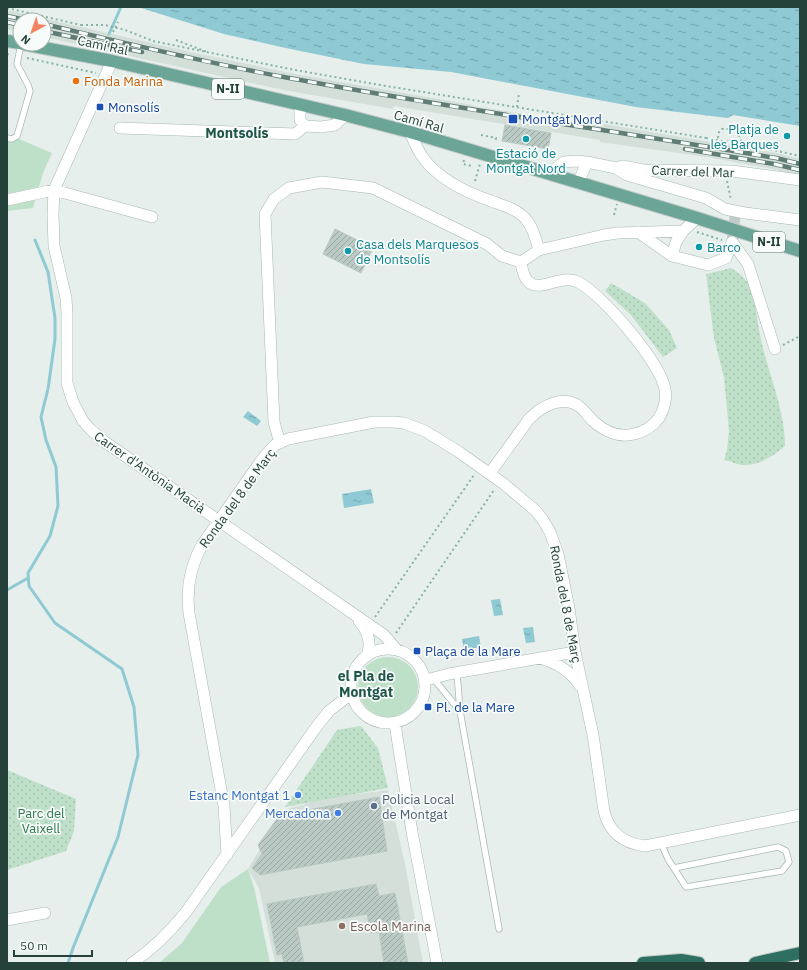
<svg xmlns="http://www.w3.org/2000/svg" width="807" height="970" font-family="'IBM Plex Sans',sans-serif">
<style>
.built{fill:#d4dfda}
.green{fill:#bfe0c8}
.park{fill:url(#park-dots)}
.water{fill:url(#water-ripples)}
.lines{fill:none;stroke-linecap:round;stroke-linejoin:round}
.stream{stroke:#8ec9d4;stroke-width:3}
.building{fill:url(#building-hatch);stroke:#b8c9c2}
.street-tunnel{stroke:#bfccc8;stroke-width:11;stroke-dasharray:11 5.5;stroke-linecap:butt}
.lane-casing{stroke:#a8b8b2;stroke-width:7}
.street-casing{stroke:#a8b8b2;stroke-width:12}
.primary-casing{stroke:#c2cac8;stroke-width:14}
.highway-casing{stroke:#c2cac8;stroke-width:14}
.path{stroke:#86b3a5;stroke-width:2;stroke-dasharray:2 3;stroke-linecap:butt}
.lane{stroke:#fff;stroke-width:5.5}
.street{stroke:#fff;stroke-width:11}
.primary{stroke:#6aa596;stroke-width:12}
.highway{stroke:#2f6f62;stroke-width:12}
.rail-casing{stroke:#5f7d75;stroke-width:4.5}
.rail{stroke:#f7fbf9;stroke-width:3;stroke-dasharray:9;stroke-linecap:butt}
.path-bridge{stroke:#86b3a5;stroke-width:2;stroke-dasharray:2 3;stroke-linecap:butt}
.food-dot{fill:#e8710a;stroke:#f7fbf9;stroke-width:1.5}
.transit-dot{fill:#1a4fb4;stroke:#f7fbf9;stroke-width:1.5}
.culture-dot{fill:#0f9aa8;stroke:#f7fbf9;stroke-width:1.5}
.shop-dot{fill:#3f7fe0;stroke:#f7fbf9;stroke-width:1.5}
.service-dot{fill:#5c6f8a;stroke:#f7fbf9;stroke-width:1.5}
.education-dot{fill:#8d6e63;stroke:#f7fbf9;stroke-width:1.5}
.labels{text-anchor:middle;stroke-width:3.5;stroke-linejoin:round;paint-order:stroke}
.shield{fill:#f7fbf9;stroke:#637a73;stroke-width:1}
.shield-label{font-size:12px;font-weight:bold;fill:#24423a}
.street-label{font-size:13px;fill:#24423a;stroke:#f7fbf9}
.food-label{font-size:13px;fill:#c56008;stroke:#f7fbf9;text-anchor:start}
.transit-label{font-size:13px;fill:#164399;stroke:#f7fbf9;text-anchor:start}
.culture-label{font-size:13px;fill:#0d838f;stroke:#f7fbf9;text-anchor:start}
.shop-label{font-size:13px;fill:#366cbe;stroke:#f7fbf9;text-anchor:end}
.service-label{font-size:13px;fill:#4e5e75;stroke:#f7fbf9;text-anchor:start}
.park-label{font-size:13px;fill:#2d7a4b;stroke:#f7fbf9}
.education-label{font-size:13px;fill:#785e54;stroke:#f7fbf9;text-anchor:start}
.neighbourhood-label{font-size:14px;font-weight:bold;fill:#1f5548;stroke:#f7fbf9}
</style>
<defs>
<pattern id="park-dots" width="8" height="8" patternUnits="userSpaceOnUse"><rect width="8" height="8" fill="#bfe0c8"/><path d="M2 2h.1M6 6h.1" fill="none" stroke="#a4c1ad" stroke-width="1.8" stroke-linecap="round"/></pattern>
<pattern id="water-ripples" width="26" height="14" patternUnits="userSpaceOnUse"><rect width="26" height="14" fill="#8ec9d4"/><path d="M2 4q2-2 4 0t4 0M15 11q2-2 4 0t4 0" fill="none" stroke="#74a5ad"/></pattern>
<pattern id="building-hatch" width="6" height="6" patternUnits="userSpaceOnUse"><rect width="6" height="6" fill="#bbcac4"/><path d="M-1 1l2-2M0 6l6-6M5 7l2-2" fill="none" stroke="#98a6a0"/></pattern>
</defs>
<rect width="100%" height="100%" fill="#e6efeb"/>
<path class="built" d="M7 10 182 50 290 73 473 105V106L603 126 604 124 777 153 800 159V176L772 169 707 157 600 142V140L394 106 393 109 283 90 44 37V20H20V32L7 29Z
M388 790 405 864 423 963H275L259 888 248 869 283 810 328 798Z"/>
<path class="green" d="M19 139 52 153 43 173 33 208 7 211V142Z
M358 687a30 30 0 1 1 60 0a30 30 0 1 1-60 0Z
M248 869 254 887 270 963H159L182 943 221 887Z"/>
<path class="park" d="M731 268C739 273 746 279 750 287 752 290 753 295 754 299 757 314 758 329 762 344 770 378 785 411 785 446 773 456 759 466 742 465 736 464 730 461 724 460L727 450 729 431 724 377 714 338 706 274Z
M611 283 645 303 669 330 677 348 663 357 631 315 605 291Z
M361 726 378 748 388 788 285 807 337 730Z
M7 770 76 799 74 831 66 851 7 870Z"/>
<path class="water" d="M138 7H800V126L733 115 728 118 636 107 451 72 364 64 281 47 224 34Z
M248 411 261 421 257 426 243 417Z
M371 489 374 503 344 508 342 494Z
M500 599 503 615 494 616 491 600Z
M533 627 535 642 526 643 523 628Z
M479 636 481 647 464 650 462 639Z"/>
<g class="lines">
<path class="stream" d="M109 34 121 7
M35 240 48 272 55 318V339L48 389 41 417 46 440 56 467 58 506 50 536 28 573 29 586 55 623 122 669 134 707 138 755 118 837 73 948 68 963
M7 590 28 578"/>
</g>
<path class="building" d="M505 125 551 133 548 149 502 141Z
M335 229 373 248 361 273 323 254Z
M379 797 387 851 260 875 252 868 262 854 258 845 280 815Z
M376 884 379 896 395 893 408 963H384L379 932 371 933 367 914 297 927 304 963H284L282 954 277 955 267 904Z"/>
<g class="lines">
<path class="street-tunnel" d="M732 242 735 216"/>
<g class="lane-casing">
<path id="lane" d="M7 138 12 139 17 136 30 91 28 85 17 64 21 44
M457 673 460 711 499 929
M433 678 460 711
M661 843 668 859 686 887 782 871 789 862 786 851 778 847 674 868"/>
</g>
<g class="street-casing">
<path id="street" d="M112 61 54 190 53 214 54 246 66 298 67 314V383L73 402 83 421 90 429 105 442 384 635 397 650
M300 105V120L305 126 321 127 335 125 345 115
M120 128 295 134 305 126
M410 132C414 142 418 151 424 159 440 180 468 193 491 201 504 206 519 209 528 222 534 230 536 241 539 250
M616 168 627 175 706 198 725 209 745 213 800 220
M548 174 564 162 575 161 587 162 616 168 623 166 643 170 732 171 800 180
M578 183 587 162
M7 200 54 190 152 217
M638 232 672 256 708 265 726 258 732 242
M732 242 748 264 775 349
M672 256 676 242 683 231
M521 262 539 250 604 235 618 233 683 231 697 218
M280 443 274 422 265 214 274 199 289 188 322 182 373 188 487 244 502 256 521 262
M490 473 529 419C542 406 563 394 580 407 585 411 588 416 593 421 604 431 619 438 634 434 644 432 653 426 659 418 664 410 667 398 665 389 660 362 602 294 578 282 556 271 527 307 521 262
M359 621C368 631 372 642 367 656
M351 686a37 37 0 1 1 74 0a37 37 0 1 1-74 0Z
M540 658C557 663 571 671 580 686
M426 680 449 674 575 652
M395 724 412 832 437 963
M227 855 224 806 189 613C186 588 190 567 202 545L263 458 275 445 288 439 374 422H393L404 423 425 431 459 452 504 484 536 511 543 520 550 532 558 554 569 608 575 652 593 735 604 811C609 832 622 843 645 846L800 815
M7 920 45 913
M132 963C153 949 170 932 186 912L317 726 329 711 351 694"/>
</g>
<g class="primary-casing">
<path id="primary" d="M7 41 20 43
M23 44 112 61 345 115 410 132 697 218 800 251"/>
</g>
<g class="highway-casing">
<path id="highway" d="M643 963 681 960 699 963
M755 963 800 953"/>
</g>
<path class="path" d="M7 8 81 25
M113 32 118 22
M176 40 207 52
M153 41 295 70 380 85 706 138
M7 54 12 55
M27 58 96 73
M517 107 519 93
M481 135 496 138 495 142
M721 141 742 143 800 156
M717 143 719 132 722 129H731L737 131 742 143
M464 160 463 164 472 166
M475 181 480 164
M727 181 731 200
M614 215 617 204
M697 232 722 240
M783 345 800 336
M375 617 474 475
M396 633 494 490"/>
<use href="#lane" class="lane"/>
<use href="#street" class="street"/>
<use href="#primary" class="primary"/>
<use href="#highway" class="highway"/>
<g class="rail-casing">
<path id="rail" d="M7 16 26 20
M7 22 20 25
M44 24C125 43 207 63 289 78 451 108 614 131 776 158L800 164
M44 31 142 52
M685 149 774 164 800 170"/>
</g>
<use href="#rail" class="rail"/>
<path class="path-bridge" d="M81 25H105L125 30 153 41
M706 138 721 141"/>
</g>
<circle class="food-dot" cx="76" cy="81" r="4"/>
<g class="transit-dot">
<rect x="96" y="103" width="8" height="8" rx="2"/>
<rect x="508" y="114" width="10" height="10" rx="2"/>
<rect x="413" y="647" width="8" height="8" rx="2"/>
<rect x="424" y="703" width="8" height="8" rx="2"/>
</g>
<g class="culture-dot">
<circle cx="787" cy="136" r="4"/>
<circle cx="526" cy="139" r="4"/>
<circle cx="699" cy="247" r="4"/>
<circle cx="348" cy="251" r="4"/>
</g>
<g class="shop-dot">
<circle cx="298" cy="795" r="4"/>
<circle cx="338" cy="813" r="4"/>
</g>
<circle class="service-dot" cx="374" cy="806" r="4"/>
<circle class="education-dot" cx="342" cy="926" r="4"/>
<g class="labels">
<g class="shield">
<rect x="212" y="79" width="32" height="20" rx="3"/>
<rect x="753" y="232" width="32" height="20" rx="3"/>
</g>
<g class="shield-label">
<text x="228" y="93">N-II</text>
<text x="769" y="246">N-II</text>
</g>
<g class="street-label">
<text transform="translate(103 45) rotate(12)" y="5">Camí Ral</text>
<text transform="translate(419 121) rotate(16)" y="5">Camí Ral</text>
<text transform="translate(693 171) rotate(2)" y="5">Carrer del Mar</text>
<text transform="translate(150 472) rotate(35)" y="5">Carrer d'Antònia Macià</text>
<text transform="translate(237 498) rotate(-54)" y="5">Ronda del 8 de Març</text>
<text transform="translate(566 604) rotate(79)" y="5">Ronda del 8 de Març</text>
</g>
<g class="food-label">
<text x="84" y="86">Fonda Marina</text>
</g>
<g class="transit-label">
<text x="108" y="112">Monsolís</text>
<text x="522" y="124">Montgat Nord</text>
<text x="425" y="656">Plaça de la Mare</text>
<text x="436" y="712">Pl. de la Mare</text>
</g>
<g class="culture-label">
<text x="779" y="134" text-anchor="end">Platja de<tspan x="779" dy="15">les Barques</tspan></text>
<text x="526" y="158" text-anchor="middle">Estació de<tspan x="526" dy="15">Montgat Nord</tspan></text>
<text x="356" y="249">Casa dels Marquesos<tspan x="356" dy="15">de Montsolís</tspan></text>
<text x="707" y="252">Barco</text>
</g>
<g class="shop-label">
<text x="290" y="800">Estanc Montgat 1</text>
<text x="330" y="818">Mercadona</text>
</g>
<g class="service-label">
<text x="382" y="804">Policia Local<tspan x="382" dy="15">de Montgat</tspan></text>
</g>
<g class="park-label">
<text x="41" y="818">Parc del<tspan x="41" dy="15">Vaixell</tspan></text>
</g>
<g class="education-label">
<text x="350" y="931">Escola Marina</text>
</g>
<g class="neighbourhood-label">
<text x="237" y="138">Montsolís</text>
<text x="366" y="681">el Pla de<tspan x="366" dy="16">Montgat</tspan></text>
</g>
</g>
<rect width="807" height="970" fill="none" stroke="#24423a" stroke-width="16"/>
<g transform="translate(32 32) rotate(220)"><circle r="19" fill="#f7fbf9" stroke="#a3b1ad"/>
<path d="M0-3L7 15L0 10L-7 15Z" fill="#f4845f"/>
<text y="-6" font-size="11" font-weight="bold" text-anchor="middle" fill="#24423a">N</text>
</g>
<path d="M14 950v6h78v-6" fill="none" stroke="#24423a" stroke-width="2"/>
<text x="20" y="950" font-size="12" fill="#24423a" stroke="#f7fbf9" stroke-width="3" paint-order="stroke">50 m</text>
</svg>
